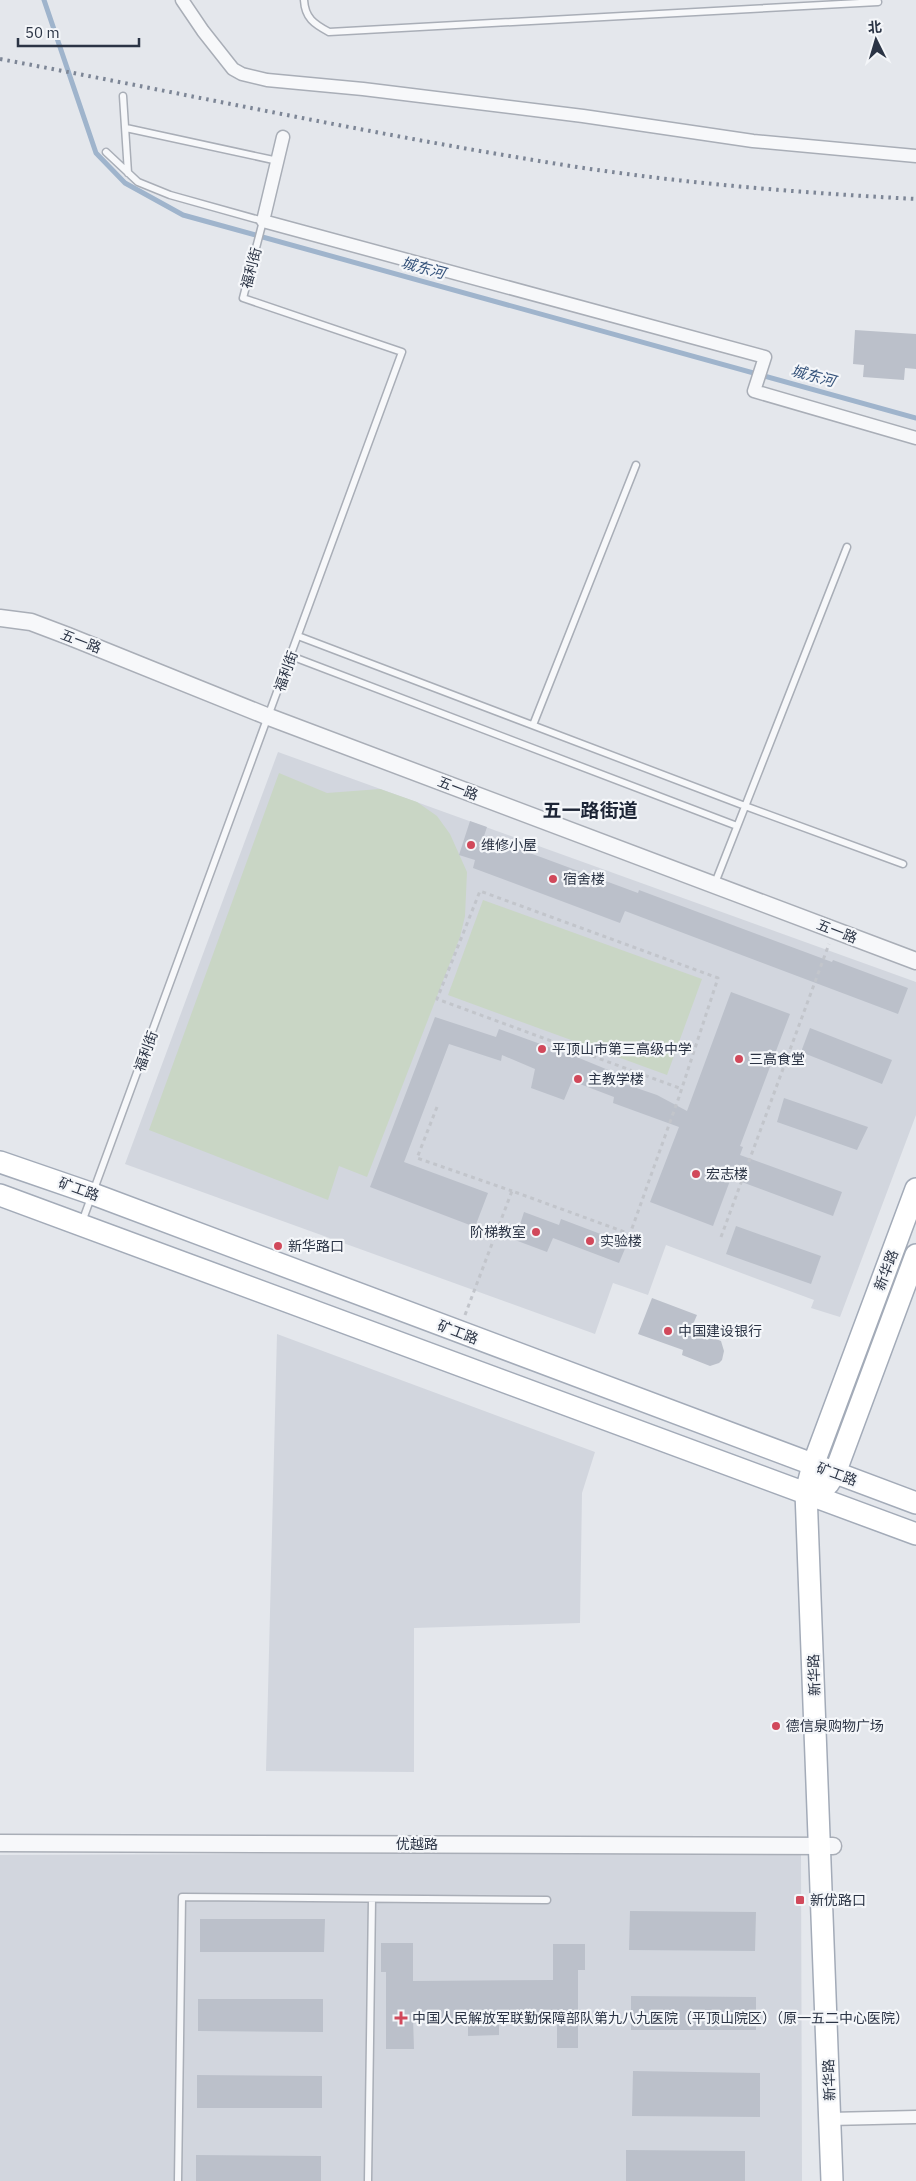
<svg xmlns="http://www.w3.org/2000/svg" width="916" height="2181" font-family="'IBM Plex Sans','Noto Sans SC',sans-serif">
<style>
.built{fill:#d2d6de}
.green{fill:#c9d6c5}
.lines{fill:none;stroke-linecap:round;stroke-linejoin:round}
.stream{stroke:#9fb4cc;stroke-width:5}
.building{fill:#bbc0ca}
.service-casing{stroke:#a9aeb7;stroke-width:9}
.minor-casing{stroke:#a9aeb7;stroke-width:15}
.tertiary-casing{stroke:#a9aeb7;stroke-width:19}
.primary-casing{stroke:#a3abb8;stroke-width:24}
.path{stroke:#c2c5cb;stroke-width:3;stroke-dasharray:4 4;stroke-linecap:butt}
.service{stroke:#f7f8fa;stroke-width:6}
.minor{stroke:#f7f8fa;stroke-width:12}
.tertiary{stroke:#f7f8fa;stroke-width:16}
.primary{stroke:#fff;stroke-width:21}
.rail{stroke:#7d8696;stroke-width:4;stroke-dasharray:2.5 5;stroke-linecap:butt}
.poi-dot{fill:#d1495b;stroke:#f4f6f9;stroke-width:2}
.labels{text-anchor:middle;stroke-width:4.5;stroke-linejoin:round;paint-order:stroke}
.street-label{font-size:14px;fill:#2b3445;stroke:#f4f6f9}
.poi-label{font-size:14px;fill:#2b3445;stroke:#f4f6f9;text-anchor:start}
.water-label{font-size:15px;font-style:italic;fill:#34527a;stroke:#f4f6f9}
.district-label{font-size:19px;font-weight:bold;fill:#1d2536;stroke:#f4f6f9}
</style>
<rect width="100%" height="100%" fill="#e4e7ec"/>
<path class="built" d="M278 752 916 982V1115L840 1317 811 1308 814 1300 666 1245 648 1295 613 1283 595 1334 125 1164Z
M277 1334 595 1452 582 1493 580 1623 414 1628V1772L266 1771Z
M801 1852 802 2181H0V1855Z"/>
<path class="green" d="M279 773 327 793 380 789 417 802 437 816 450 834 467 872 465 916 460 937 367 1177 339 1166 328 1200 149 1130Z
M483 900 702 979 667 1075 448 995Z"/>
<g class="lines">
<path class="stream" d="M44 0 96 153 125 183 183 215 916 418"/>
</g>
<path class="building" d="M855 330 916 334V369L905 368 904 380 863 377 864 365 853 364Z
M470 821 487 827 484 836 638 893 639 890 832 962 833 960 908 988 898 1014 625 911 620 923 473 868 475 860 459 855Z
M731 992 790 1014 740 1146 743 1147 740 1155 842 1192 833 1216 731 1178 713 1226 650 1202 679 1127 613 1103 614 1097 572 1081 564 1100 531 1088 535 1069 502 1055 501 1061 449 1044 404 1162 488 1193 475 1227 370 1187 435 1017 496 1037 499 1029 579 1058 623 1076 622 1083 657 1095 687 1111Z
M810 1028 892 1060 882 1084 801 1052Z
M784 1098 868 1127 857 1150 777 1122Z
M524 1212 559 1225 561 1219 627 1244 619 1263 553 1238 547 1252 515 1240Z
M736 1226 821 1256 811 1284 726 1254Z
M652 1298 697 1315 691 1329 721 1341 724 1351 722 1360 719 1363 710 1366 682 1355 683 1350 638 1334Z
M630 1911 756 1912 755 1951 629 1950Z
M200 1919H325L324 1952H200Z
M381 1943H413V1981L553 1980V1944H585V1970H578V2048H557V2017H499V2035L468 2036V2018H413L414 2049H386V1972H381Z
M631 1996 756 1997V2030H631Z
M198 1999H323V2032L198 2031Z
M633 2071 760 2073V2117L632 2116Z
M197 2075 322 2076V2108H197Z
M626 2150 745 2151V2181H626Z
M196 2155 321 2156V2181H196Z"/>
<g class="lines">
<g class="service-casing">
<path id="service" d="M304 0C305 18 314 24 329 32L878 2
M123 96 128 173
M126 128 278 161
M298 636 745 806 903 864
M291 656 737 826
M533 725 636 465
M715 883 847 547
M82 1222 402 352 243 298 263 221 170 195 138 182 106 152
M178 2181 182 1897 547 1900
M368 2181 372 1899"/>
</g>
<g class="minor-casing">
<path id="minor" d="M182 0 203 31 233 69 242 74 267 80 363 89 583 116 753 141 916 156
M283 137 263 221 765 357 754 391 916 438
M830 2119 916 2117"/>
</g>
<g class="tertiary-casing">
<path id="tertiary" d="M0 618 31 622 68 636 269 717 916 961
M0 1843 833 1846"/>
</g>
<g class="primary-casing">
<path id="primary" d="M0 1162 93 1194 916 1503
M0 1195 916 1534
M828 1484 835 1473 916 1255
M832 2181 806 1492 813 1465 916 1189"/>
</g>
<path class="path" d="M437 1107 417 1158 512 1191
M721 1237 829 944
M465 1315 512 1191 630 1234 679 1097 718 978 480 891 437 999 682 1089"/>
<use href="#service" class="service"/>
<use href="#minor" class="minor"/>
<use href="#tertiary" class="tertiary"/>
<use href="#primary" class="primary"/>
<path class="rail" d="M0 59C192 95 384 137 577 167 690 184 803 193 916 199"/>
</g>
<g class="poi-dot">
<circle cx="471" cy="845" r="5"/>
<circle cx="553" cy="879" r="5"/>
<circle cx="542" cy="1049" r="5"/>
<circle cx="739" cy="1059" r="5"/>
<circle cx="578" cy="1079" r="5"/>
<circle cx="696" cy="1174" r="5"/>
<circle cx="536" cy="1232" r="5"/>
<circle cx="590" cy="1241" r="5"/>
<circle cx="278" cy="1246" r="5"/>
<circle cx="668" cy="1331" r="5"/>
<circle cx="776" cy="1726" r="5"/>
<rect x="795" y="1895" width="10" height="10" rx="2.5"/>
<path d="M398.5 2010.5h5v5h5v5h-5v5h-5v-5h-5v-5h5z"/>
</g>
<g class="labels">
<g class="street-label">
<text transform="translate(251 268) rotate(-75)" y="5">福利街</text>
<text transform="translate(81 641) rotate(21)" y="5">五一路</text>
<text transform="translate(286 671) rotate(-70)" y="5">福利街</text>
<text transform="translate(458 788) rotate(21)" y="5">五一路</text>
<text transform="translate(837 931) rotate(21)" y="5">五一路</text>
<text transform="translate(146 1051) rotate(-70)" y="5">福利街</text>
<text transform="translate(79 1189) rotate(20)" y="5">矿工路</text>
<text transform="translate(886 1270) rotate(-69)" y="5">新华路</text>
<text transform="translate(458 1332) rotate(21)" y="5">矿工路</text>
<text transform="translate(837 1474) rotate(20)" y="5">矿工路</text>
<text transform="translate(814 1675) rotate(-92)" y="5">新华路</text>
<text x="417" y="1849">优越路</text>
<text transform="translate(829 2080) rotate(-92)" y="5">新华路</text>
</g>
<g class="poi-label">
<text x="481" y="850">维修小屋</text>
<text x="563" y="884">宿舍楼</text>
<text x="552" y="1054">平顶山市第三高级中学</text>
<text x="749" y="1064">三高食堂</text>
<text x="588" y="1084">主教学楼</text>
<text x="706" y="1179">宏志楼</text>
<text x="526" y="1237" text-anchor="end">阶梯教室</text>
<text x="600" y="1246">实验楼</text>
<text x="288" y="1251">新华路口</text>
<text x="678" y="1336">中国建设银行</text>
<text x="786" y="1731">德信泉购物广场</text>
<text x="810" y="1905">新优路口</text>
<text x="412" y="2023">中国人民解放军联勤保障部队第九八九医院（平顶山院区）（原一五二中心医院）</text>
</g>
<g class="water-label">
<text transform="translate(423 268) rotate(15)" y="5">城东河</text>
<text transform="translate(813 376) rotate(15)" y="5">城东河</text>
</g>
<g class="district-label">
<text x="590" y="817">五一路街道</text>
</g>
</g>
<g transform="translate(876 40) rotate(355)" stroke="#f4f6f9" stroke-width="4" paint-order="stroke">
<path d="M0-4L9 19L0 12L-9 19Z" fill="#2b3445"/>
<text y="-8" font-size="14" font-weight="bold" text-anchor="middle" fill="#2b3445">北</text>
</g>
<path d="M18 38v8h121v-8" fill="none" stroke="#2b3445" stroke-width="2.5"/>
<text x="25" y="38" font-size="15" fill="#2b3445" stroke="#f4f6f9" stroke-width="4" paint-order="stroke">50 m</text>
</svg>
